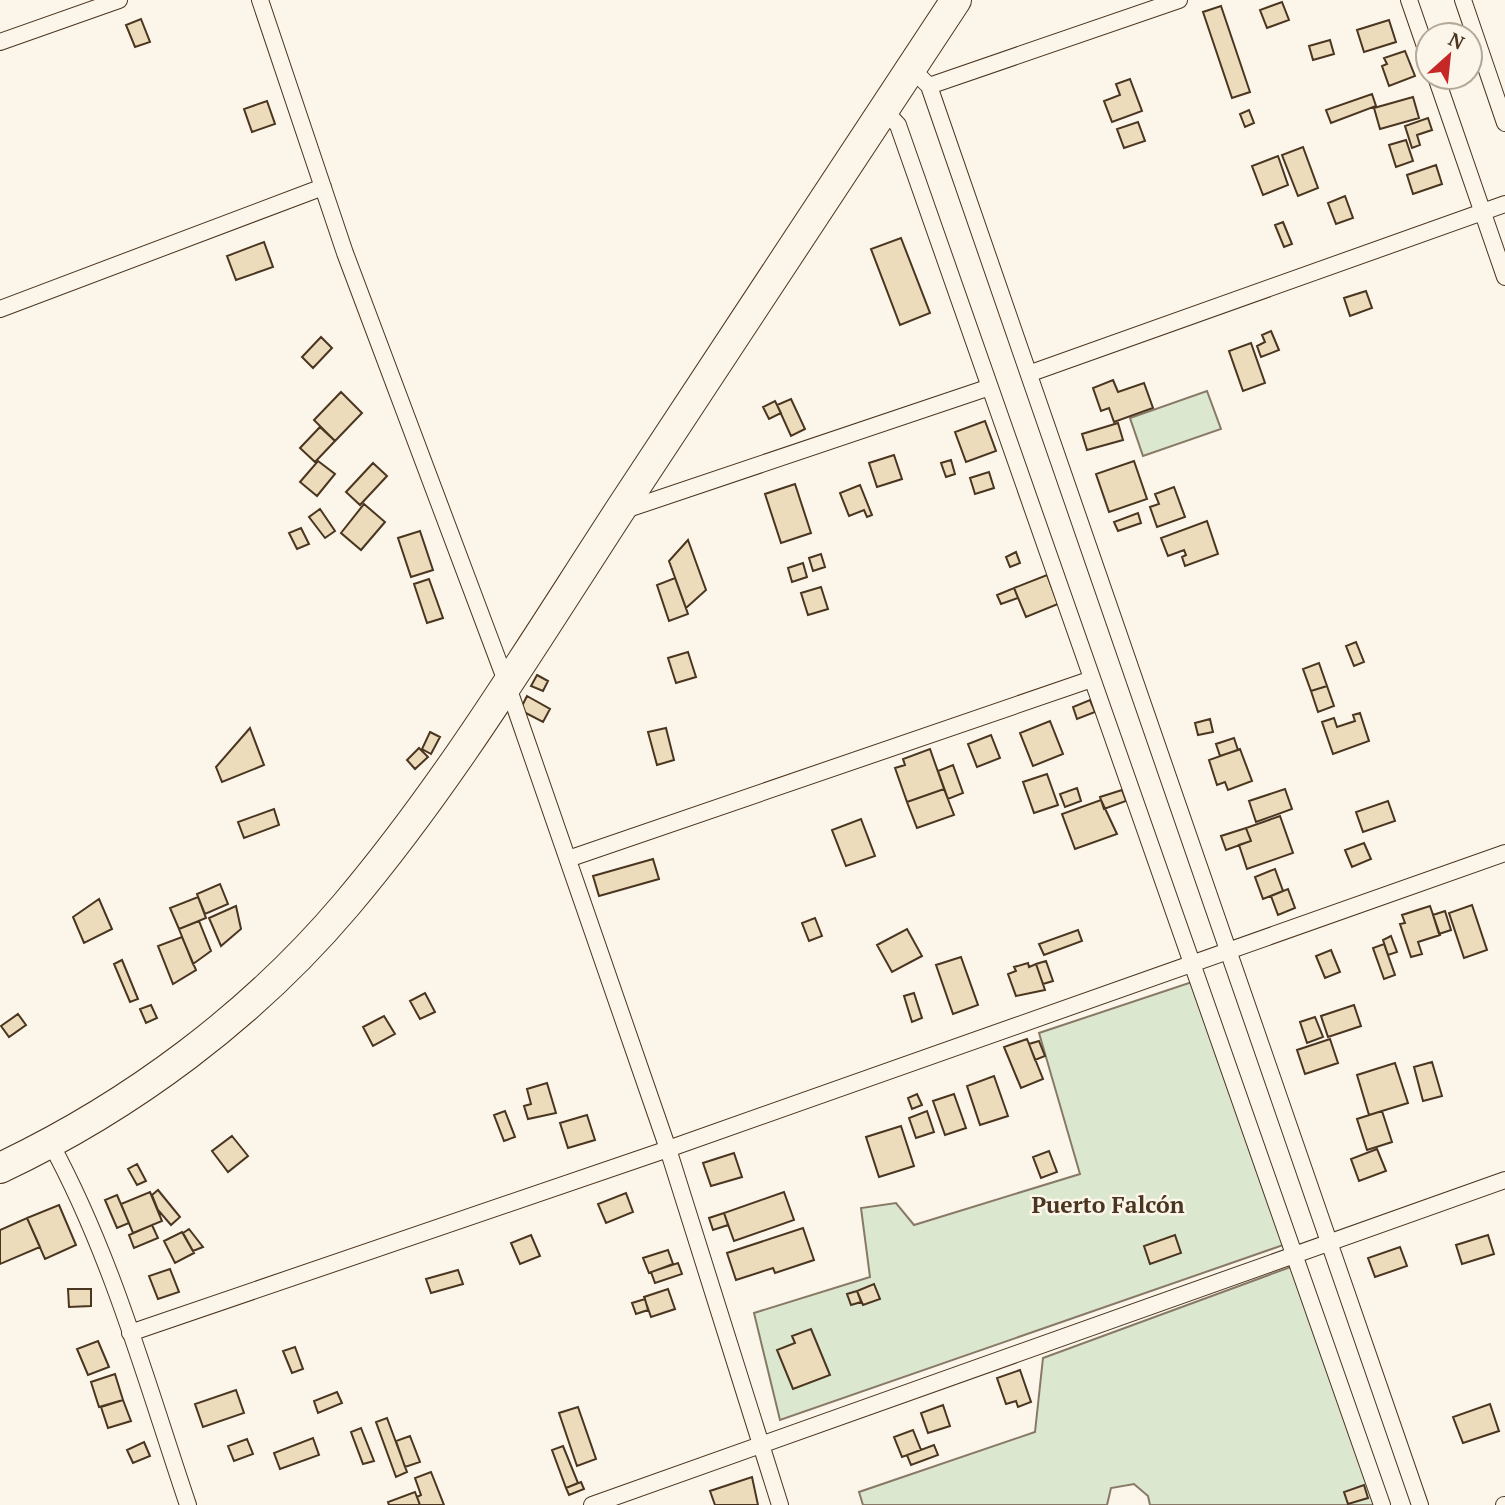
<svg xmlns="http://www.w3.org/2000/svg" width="1505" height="1505" font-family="'PT Serif',serif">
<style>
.green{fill:#dce7d0;stroke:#887966;stroke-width:2}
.building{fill:#ecdcbc;stroke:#4a3520;stroke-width:2}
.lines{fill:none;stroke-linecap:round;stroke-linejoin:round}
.street-casing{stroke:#4a3520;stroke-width:18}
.highway-casing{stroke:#4a3520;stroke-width:32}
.street{stroke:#fbf6e9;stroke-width:16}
.highway{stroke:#fbf6e9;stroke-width:30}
.labels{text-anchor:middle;stroke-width:5;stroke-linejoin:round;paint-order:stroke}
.quarter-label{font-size:23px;font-weight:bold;fill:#4a3520;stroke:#fbf6e9}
</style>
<rect width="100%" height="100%" fill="#fbf6e9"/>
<path class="green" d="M1207 391 1221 429 1143 456 1130 418Z
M1198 980 1289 1243 780 1420 754 1313 870 1277 861 1208 896 1203 914 1225 1080 1174 1039 1033Z
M1296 1265 1379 1505H1150L1148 1496 1134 1484 1111 1488 1107 1505H863L859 1492 1035 1432 1043 1358Z"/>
<path class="building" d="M1282 2 1289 20 1267 28 1260 10Z
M1221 6 1250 92 1232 98 1203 12Z
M141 19 150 42 135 47 126 25Z
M1389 20 1396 42 1364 52 1357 30Z
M1330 40 1334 54 1313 60 1309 46Z
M1405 51 1415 76 1389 86 1382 66 1387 64 1384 58Z
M1130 79 1142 111 1112 122 1104 101 1120 95 1116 84Z
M1372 94 1376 106 1331 123 1326 110Z
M1413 97 1419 118 1380 129 1374 108Z
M267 101 275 124 252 132 244 109Z
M1249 110 1254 123 1245 127 1240 114Z
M1428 118 1432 130 1417 135 1420 145 1412 148 1405 126Z
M1138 122 1145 141 1124 148 1117 129Z
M1406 140 1413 161 1396 167 1389 145Z
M1303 147 1318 188 1298 196 1282 155Z
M1278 156 1288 185 1263 195 1252 166Z
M1436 165 1442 184 1413 194 1407 175Z
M1345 196 1353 218 1336 224 1328 203Z
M1283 222 1292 244 1284 247 1275 225Z
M901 238 930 313 900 325 871 249Z
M264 242 273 267 236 280 227 256Z
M1366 291 1372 308 1350 316 1344 298Z
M1271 331 1279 350 1261 357 1257 346 1265 342 1262 335Z
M321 337 332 348 313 368 302 357Z
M1251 343 1265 383 1243 391 1229 351Z
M1113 380 1118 392 1144 383 1153 408 1114 422 1109 408 1101 411 1093 388Z
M341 392 362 413 335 441 314 420Z
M791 399 805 429 791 436 777 405Z
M775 401 781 413 769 419 763 407Z
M985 421 996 451 966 462 955 432Z
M1118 423 1123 440 1087 450 1082 434Z
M320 427 335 441 315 462 300 448Z
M894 455 902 479 877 487 869 463Z
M951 460 955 474 946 477 941 463Z
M318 461 335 474 317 496 300 482Z
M1134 461 1147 499 1109 512 1096 474Z
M373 463 387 476 360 505 346 492Z
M989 472 994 488 975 494 970 478Z
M795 484 811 533 781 543 765 494Z
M860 485 872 515 867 517 864 510 849 516 840 493Z
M1174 487 1185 517 1157 527 1150 507 1159 504 1155 494Z
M364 504 385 522 361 550 341 533Z
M320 509 335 531 325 538 309 517Z
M1138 513 1141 523 1118 531 1114 522Z
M1207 521 1218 554 1185 566 1182 557 1186 555 1184 550 1168 556 1161 538Z
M301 528 309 544 297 549 289 533Z
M420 531 433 570 411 577 398 538Z
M688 540 706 590 686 608 669 561Z
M1016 552 1020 563 1010 567 1006 557Z
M821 554 825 567 813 571 809 558Z
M803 563 807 577 792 582 788 568Z
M1047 575 1058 604 1026 617 1014 588Z
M675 578 688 614 669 621 657 585Z
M429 579 443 618 427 623 414 584Z
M821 587 828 609 808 615 801 593Z
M1014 588 1018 598 1001 604 997 595Z
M1356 642 1364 662 1354 666 1346 646Z
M688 652 696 677 676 683 668 658Z
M1319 663 1327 686 1311 691 1303 669Z
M537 675 548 681 543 691 531 686Z
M1327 686 1334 706 1318 712 1311 691Z
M527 696 550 709 543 722 520 710Z
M1090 700 1095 712 1077 719 1073 707Z
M1360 713 1369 741 1333 754 1322 722 1334 718 1337 727 1355 721 1353 715Z
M1210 719 1213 732 1198 735 1195 723Z
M1050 721 1063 754 1033 766 1020 733Z
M250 728 264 765 222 782 216 767Z
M666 728 674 760 657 765 648 732Z
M430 732 440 737 431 754 422 749Z
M991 735 1000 758 977 767 968 744Z
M1234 738 1238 750 1220 756 1216 744Z
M419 748 428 757 415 769 407 760Z
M930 749 944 789 907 802 895 768 905 765 903 759Z
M1240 749 1252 781 1228 790 1225 782 1217 785 1209 760Z
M953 765 963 793 948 799 938 771Z
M1047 774 1058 805 1034 813 1023 782Z
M1077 788 1081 801 1065 807 1060 794Z
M944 789 954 815 917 828 907 802Z
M1285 789 1292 809 1256 822 1249 801Z
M1122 790 1126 801 1104 809 1100 797Z
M1101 800 1117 834 1075 849 1062 814Z
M1388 801 1395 821 1363 832 1356 812Z
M274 809 279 825 244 838 238 822Z
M1280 816 1293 853 1247 869 1239 845 1251 841 1246 828Z
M861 819 875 856 846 866 832 830Z
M1246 828 1251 841 1226 850 1221 836Z
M1364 843 1371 859 1352 867 1345 850Z
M653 859 659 879 599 896 593 876Z
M1275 869 1283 891 1263 899 1255 877Z
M220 884 228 904 205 914 197 894Z
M1288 889 1295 908 1278 915 1271 896Z
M198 897 206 918 179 929 170 908Z
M99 899 112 929 84 943 73 917Z
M1472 905 1487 950 1464 958 1449 913Z
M236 906 241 929 221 946 209 918Z
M1430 906 1440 935 1418 942 1422 954 1411 957 1400 924 1405 923 1402 915Z
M1445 911 1451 930 1439 934 1433 915Z
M815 918 822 936 809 941 802 923Z
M199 921 211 951 193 964 179 929Z
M907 929 922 956 892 972 877 945Z
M1078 930 1082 941 1044 955 1039 944Z
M1391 936 1397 952 1388 955 1383 940Z
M182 937 196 970 173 984 158 946Z
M1384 944 1395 975 1384 979 1373 948Z
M1331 950 1340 972 1325 978 1316 956Z
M961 957 978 1005 953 1014 936 965Z
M122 960 138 999 130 1002 114 964Z
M1046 961 1053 981 1043 984 1036 964Z
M1028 963 1029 967 1036 964 1045 990 1016 996 1008 974 1016 971 1014 967Z
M425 993 435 1012 420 1019 410 1001Z
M914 993 922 1018 912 1022 904 996Z
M151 1005 157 1018 146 1023 140 1009Z
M1354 1005 1361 1026 1328 1037 1321 1016Z
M18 1014 26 1025 9 1037 1 1026Z
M384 1016 395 1034 373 1046 363 1027Z
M1315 1017 1323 1037 1307 1043 1300 1022Z
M1027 1039 1043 1079 1021 1088 1004 1047Z
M1330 1039 1338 1063 1305 1074 1297 1050Z
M1039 1041 1045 1056 1035 1060 1029 1044Z
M1432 1062 1442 1096 1423 1101 1414 1067Z
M1395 1063 1408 1103 1369 1115 1357 1075Z
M994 1076 1008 1116 980 1125 967 1086Z
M547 1083 556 1113 528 1119 524 1106 531 1104 527 1089Z
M917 1094 922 1105 912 1109 908 1098Z
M954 1094 966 1128 945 1135 933 1101Z
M505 1111 515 1137 504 1141 494 1115Z
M927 1111 934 1132 916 1138 909 1118Z
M1382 1111 1392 1142 1367 1150 1357 1119Z
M587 1115 595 1140 568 1148 560 1123Z
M901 1126 914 1166 879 1177 866 1137Z
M232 1136 248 1156 228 1172 212 1151Z
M1377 1149 1386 1171 1359 1181 1351 1159Z
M1049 1151 1057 1172 1041 1178 1033 1157Z
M734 1153 742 1177 711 1186 703 1163Z
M137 1164 146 1181 137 1185 128 1169Z
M158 1190 180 1217 171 1225 158 1210 152 1195Z
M150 1192 162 1221 133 1233 121 1204Z
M784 1192 794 1220 734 1241 724 1213Z
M626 1193 633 1212 606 1223 598 1204Z
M117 1195 129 1223 117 1228 105 1200Z
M59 1205 76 1245 45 1259 27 1218Z
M724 1213 728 1225 713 1230 709 1218Z
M27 1218 40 1247 0 1264V1230Z
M152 1225 158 1238 134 1248 129 1235Z
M803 1228 814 1260 775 1273 773 1268 736 1280 727 1253Z
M189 1229 203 1247 193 1251 183 1233Z
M182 1232 194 1253 175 1263 164 1241Z
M531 1235 540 1256 520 1264 511 1243Z
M1175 1235 1181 1253 1150 1264 1144 1246Z
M1488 1235 1494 1254 1462 1264 1456 1245Z
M1400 1247 1407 1266 1375 1277 1368 1258Z
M668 1250 673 1264 649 1273 643 1258Z
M678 1263 682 1274 655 1283 651 1272Z
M170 1269 179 1292 158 1299 149 1276Z
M458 1270 463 1284 431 1293 426 1279Z
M874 1284 880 1299 863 1305 857 1291Z
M68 1289H91V1306L69 1307Z
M668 1289 675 1309 651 1317 644 1297Z
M857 1291 861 1302 851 1305 847 1294Z
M645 1299 648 1310 636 1314 632 1303Z
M811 1329 830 1375 793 1389 777 1350 795 1343 792 1336Z
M98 1341 109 1367 88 1375 77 1349Z
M295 1347 303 1369 292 1373 283 1351Z
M1020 1370 1031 1402 1018 1407 1016 1401 1006 1404 997 1378Z
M115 1374 123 1400 99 1407 91 1382Z
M236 1390 244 1413 203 1427 195 1404Z
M337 1392 342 1403 318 1413 314 1401Z
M123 1400 131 1421 108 1428 101 1407Z
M1490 1404 1499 1431 1463 1443 1453 1417Z
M943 1405 950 1426 928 1433 921 1413Z
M578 1407 596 1459 577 1466 559 1413Z
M387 1418 407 1472 396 1477 376 1422Z
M361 1428 374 1461 363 1464 351 1432Z
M913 1430 921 1450 902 1457 894 1437Z
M410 1436 420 1462 405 1467 396 1441Z
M313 1438 319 1455 280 1469 274 1453Z
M247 1439 253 1454 234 1461 228 1446Z
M144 1442 150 1456 133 1463 127 1450Z
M934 1445 938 1455 911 1465 907 1455Z
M563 1446 578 1483 566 1488 552 1450Z
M431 1472 444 1505H420L417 1497 421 1495 415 1478Z
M752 1477 758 1505H715L710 1491Z
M581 1482 584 1489 569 1495 566 1488Z
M1364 1485 1368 1498 1348 1504 1344 1492Z
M415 1492 420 1505H389L388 1502Z"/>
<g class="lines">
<g class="street-casing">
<path id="street" d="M260 0 345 253 507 684 668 1149 780 1505
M1409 0 1428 55
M1463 0 1505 123
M0 42 119 0
M911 68 929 86 1420 1505
M1436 77 1505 277
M929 86 1179 0
M884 110 898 125 1382 1505
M0 309 323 187
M1031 373 1505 204
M622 511 990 387
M568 859 1092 679
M51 1144C112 1256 147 1384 188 1505
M130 1333 668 1149 1505 853
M592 1505 1505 1180
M1504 1505H1505"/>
</g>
<g class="highway-casing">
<path id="highway" d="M0 1168C131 1106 252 1016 346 905 450 782 534 642 622 507 734 338 845 169 956 0"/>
</g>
<use href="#street" class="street"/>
<use href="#highway" class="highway"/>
</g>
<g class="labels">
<g class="quarter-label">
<text x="1108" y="1213">Puerto Falcón</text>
</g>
</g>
<g transform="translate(1449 56) rotate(27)"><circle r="33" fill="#fbf6e9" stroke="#b4a999" stroke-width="2"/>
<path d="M0-5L12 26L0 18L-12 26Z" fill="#c62828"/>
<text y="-10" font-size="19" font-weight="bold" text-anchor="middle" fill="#4a3520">N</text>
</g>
</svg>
